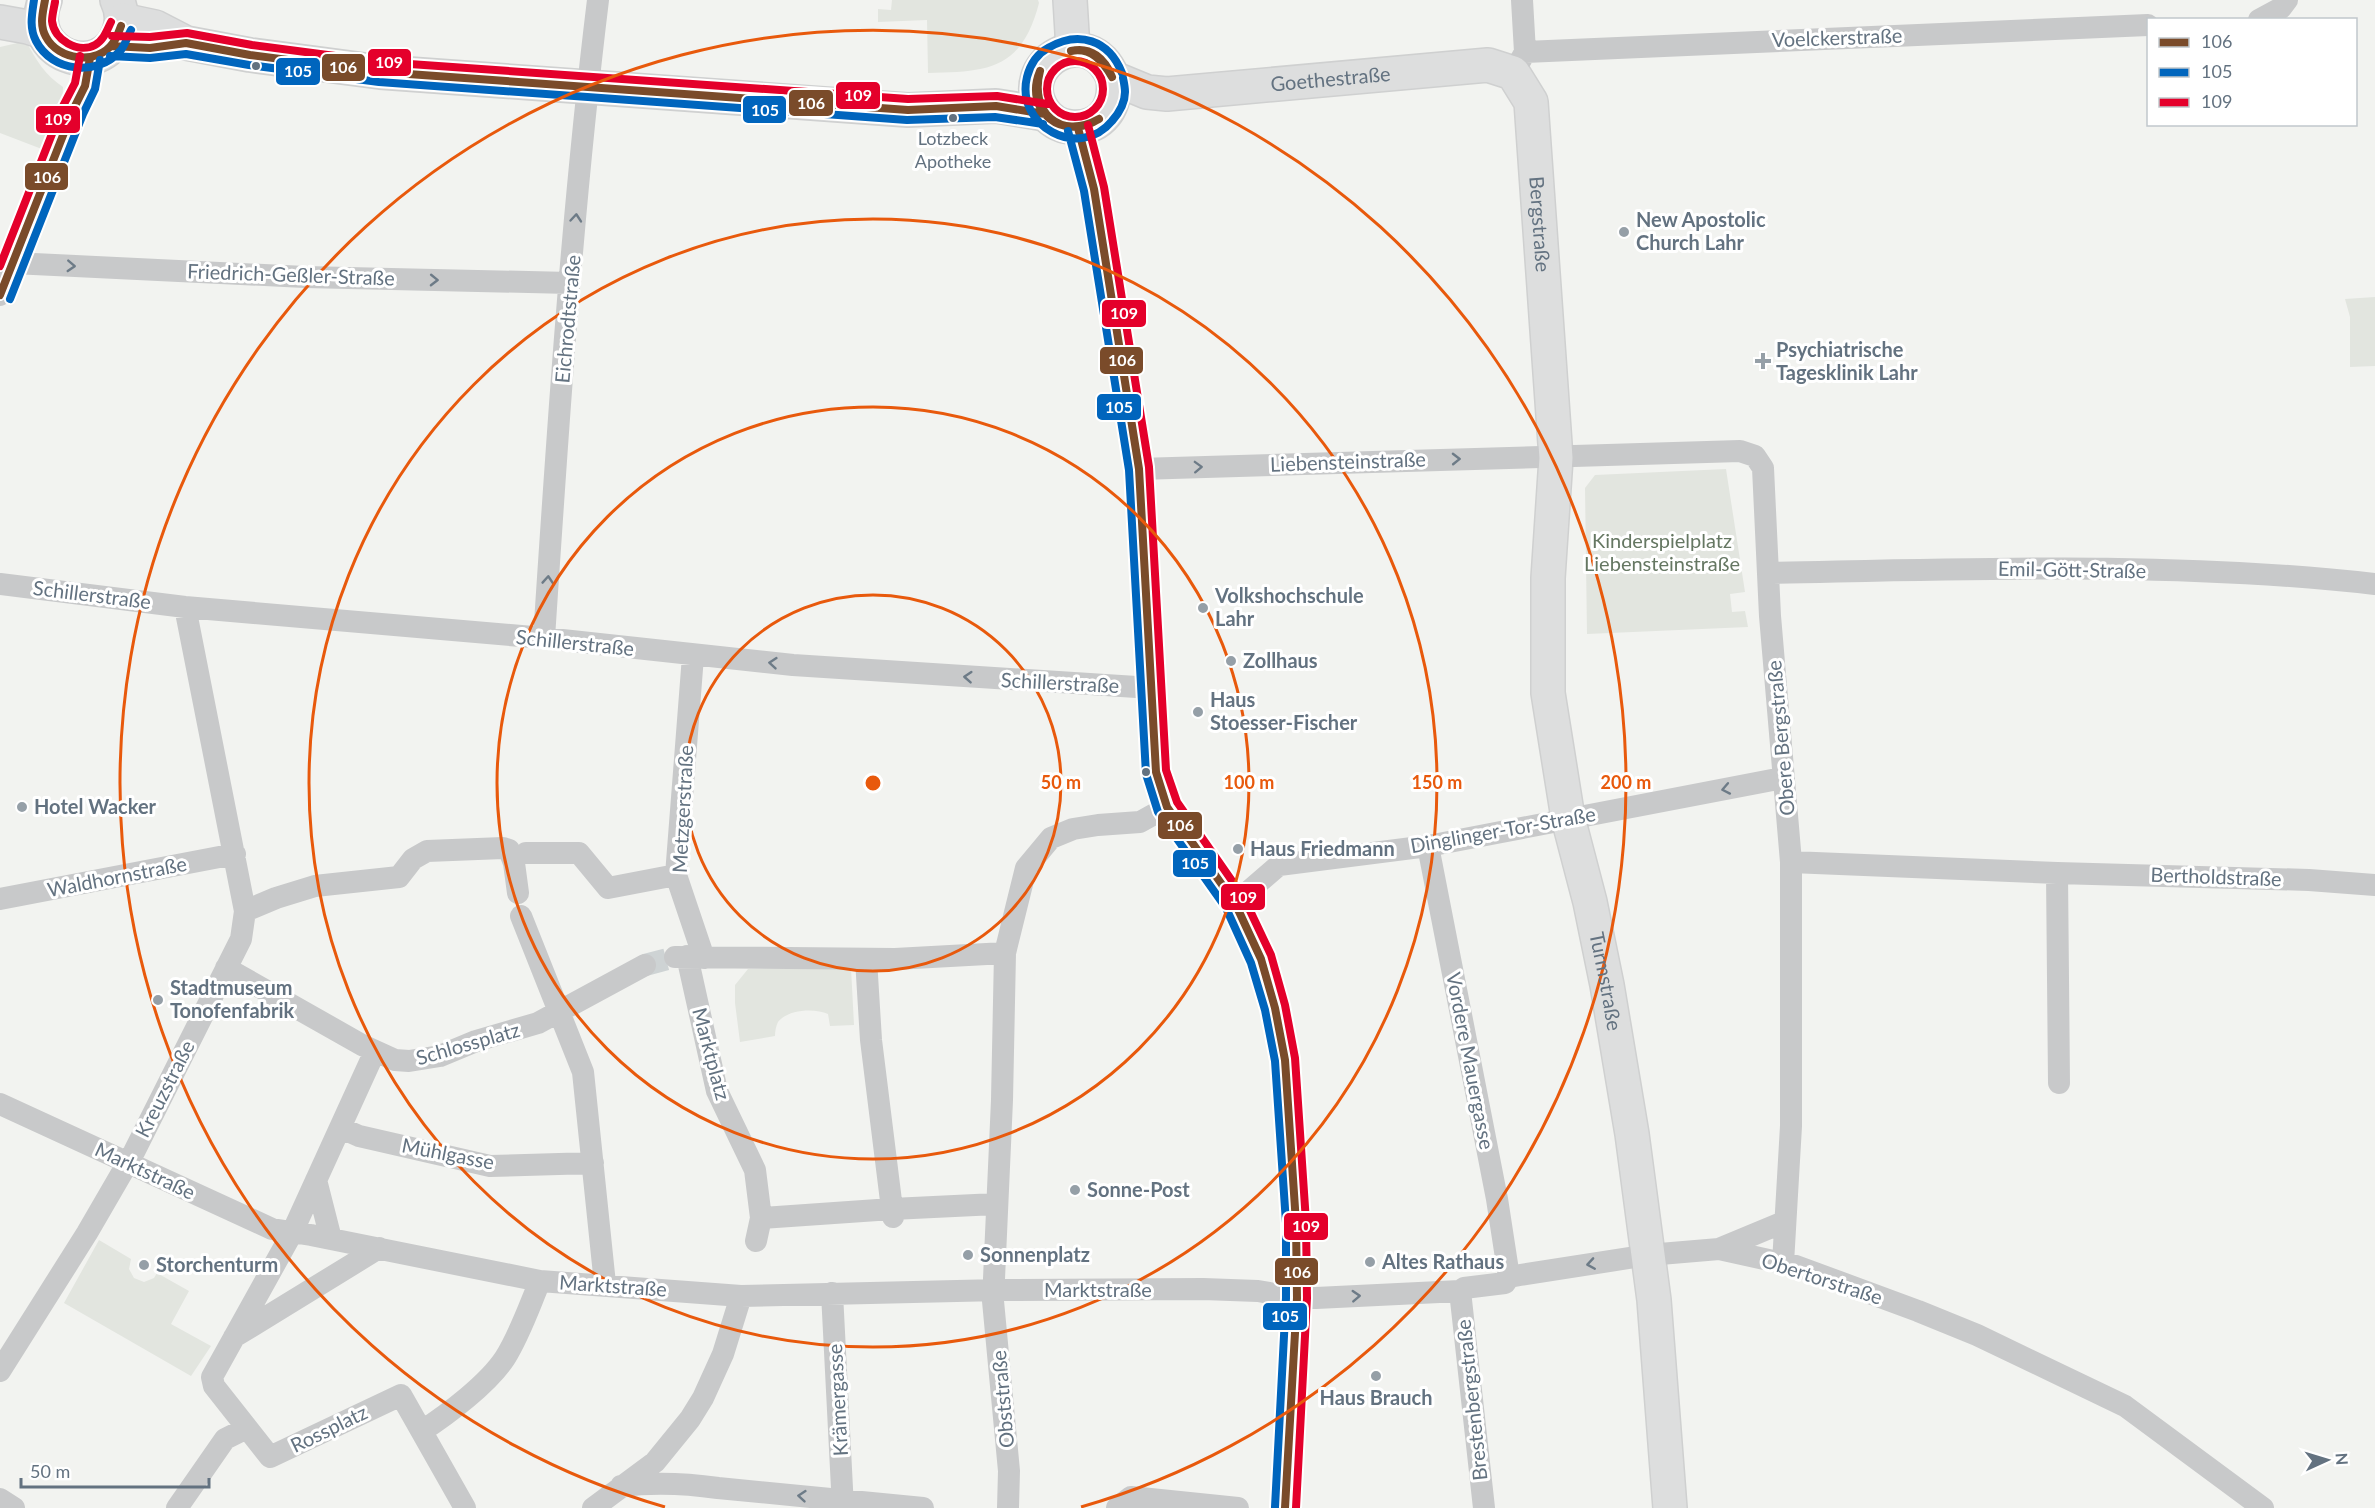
<svg xmlns="http://www.w3.org/2000/svg" width="2375" height="1508" font-family="Lato,sans-serif">
<style>
.green{fill:#e2e5df}
.lines{fill:none;stroke-linecap:round;stroke-linejoin:round}
.street-tunnel{stroke:#ced3d4;stroke-width:22;stroke-dasharray:22 11;stroke-linecap:butt}
.secondary-casing{stroke:#cfd0d0;stroke-width:36}
.street{stroke:#c8c9ca;stroke-width:22}
.secondary{stroke:#dddede;stroke-width:33}
.bus-1-casing{stroke:#fff;stroke-width:12}
.bus-2-casing{stroke:#fff;stroke-width:12}
.bus-3-casing{stroke:#fff;stroke-width:12}
.bus-1{stroke:#7a4b2a;stroke-width:8}
.bus-2{stroke:#0065bd;stroke-width:8}
.bus-3{stroke:#e4002b;stroke-width:8}
.oneway{stroke:#6d7b87}
.ring{fill:none;stroke:#e8590c;stroke-width:3}
.bus-dot{fill:#637280;stroke:#fff;stroke-width:2}
.poi-dot{fill:#959fa7;stroke:#fff;stroke-width:2}
.labels{text-anchor:middle;stroke-width:6;stroke-linejoin:round;paint-order:stroke}
.bus-label{font-size:18px;fill:#637280;stroke:#fff}
.street-label{font-size:20px;fill:#637280;stroke:#fff}
.poi-label{font-size:20px;font-weight:bold;fill:#637280;stroke:#fff;text-anchor:start}
.park-label{font-size:20px;fill:#657762;stroke:#fff}
.centre{fill:#e8590c;stroke:#fff;stroke-width:3}
.ring-label{font-size:18px;text-anchor:middle;font-weight:bold;fill:#e8590c;stroke:#fff;stroke-width:6;stroke-linejoin:round;paint-order:stroke}
.line-badge{stroke:#fff;stroke-width:2}
.badge-label{font-size:16px;text-anchor:middle;font-weight:bold;fill:#fff}
</style>
<rect width="100%" height="100%" fill="#f2f3f0"/>
<path class="green" d="M892 0H1038L1039 3C1022 69 989 72 928 73L927 20 878 22V9L891 10Z
M26 41C36 60 45 75 63 87L62 109 47 151 0 133V47Z
M2375 297V366L2350 367V317L2345 299Z
M1726 469 1745 592 1730 594 1732 612 1745 611 1748 627 1587 634 1585 488 1595 475Z
M851 968 854 1025 830 1026 828 1014C815 1008 788 1009 778 1022 776 1026 775 1031 775 1036L740 1042 735 1003V985L748 969Z
M99 1240 131 1259 129 1269 134 1278 144 1282 154 1278 157 1273 189 1291 171 1324 211 1346 191 1376 64 1303Z"/>
<g class="lines">
<path class="street-tunnel" d="M645 965 675 957"/>
<g class="secondary-casing">
<g id="secondary">
<path d="M45 0C23 54 101 83 119 32 123 21 122 10 117 0"/>
<path d="M1070 0 1073 49"/>
<path d="M122 20 155 27 186 43 250 55 380 72 908 110 996 106 1045 114"/>
<path d="M0 22 28 27 43 32"/>
<path id="s1" d="M1113 78C1117 107 1102 130 1070 127 1060 126 1050 120 1044 112 1011 65 1089 18 1113 78L1147 92 1167 94 1488 65 1513 73 1531 102 1556 458 1548 578V693L1568 818 1590 902 1607 985 1632 1134 1654 1300 1670 1508"/>
</g>
</g>
<path class="street" d="M2259 20 2281 8 2287 0
M1525 52 2148 25
M1518 65 1525 52 1522 0
M1078 128 1094 189 1139 469 1156 772 1167 807 1235 903 1261 959 1275 1008 1285 1060 1296 1223 1297 1298 1285 1508
M13 263 305 277 570 283
M0 295 73 110 85 86 90 58
M1139 469 1740 451 1755 456 1763 468 1770 616 1791 862V1126L1783 1263
M1768 573C1970 569 2174 561 2375 584
M0 584 185 607 544 638 793 665 1152 688
M544 638C558 425 572 212 598 0
M693 656 676 875 704 958
M1428 846 1497 1199 1509 1277
M526 853H579L608 888 676 875
M1791 862 2057 873 2309 880 2375 885
M2057 873 2059 1083
M0 899 235 854
M1235 903 1279 865 1428 846 1783 778
M245 911 276 898 315 886 399 877 413 859 427 851 503 848 509 850 514 863 518 893
M521 916 583 1072 605 1284
M687 956 717 1091 755 1170 761 1218
M675 957 895 959 1005 953
M866 959 871 1040 892 1209 996 1204
M226 968 362 1045 395 1060 409 1061 440 1056 476 1041 538 1023 645 965
M375 1051 292 1233 212 1377 214 1386 270 1457 401 1395 465 1508
M0 1104 272 1229 311 1235 540 1281 741 1296 1000 1290 1203 1289 1258 1291 1297 1298H1316L1460 1291 1464 1288 1505 1283 1509 1277 1520 1275 1648 1255 1719 1249 1796 1266 1918 1311 1977 1335 2125 1406 2263 1508
M341 1128 359 1136 490 1166 593 1163
M316 1180 331 1239
M756 1241 761 1218 892 1209 893 1217
M1719 1249 1784 1222
M1460 1291 1484 1508
M832 1293 843 1508
M234 1337 379 1248
M0 1371 87 1233 134 1152 241 939 245 911 185 607
M422 1431C448 1414 488 1384 505 1358 520 1334 529 1307 540 1281
M621 1486C654 1482 684 1483 718 1488L923 1508
M0 1499 14 1508
M177 1508 225 1439 247 1428
M593 1508 655 1462 690 1419 703 1398 723 1354 741 1296
M1008 1508 1009 1471 993 1301 1002 1100 1005 953 1026 868 1051 838 1073 829 1098 825 1140 822 1167 807
M1117 1508 1131 1497 1238 1508"/>
<use href="#secondary" class="secondary"/>
<g class="bus-1-casing">
<path id="bus-1" d="M45 0C43 12 39 25 46 37 58 60 97 66 113 43 117 38 119 31 121 26
M111 46 150 48 186 43 250 55 380 72 908 110 996 106 1045 114
M1071 51C1091 46 1105 59 1112 77
M1071 51C1091 47 1103 61 1112 77
M1040 71C1029 112 1060 141 1099 119
M1040 71C1023 111 1063 142 1099 119
M1078 128 1094 189 1139 469 1156 772 1167 807 1235 903 1261 959 1275 1008 1285 1060 1296 1223 1297 1298 1285 1508
M0 295 73 110 85 86 90 58"/>
</g>
<g class="bus-2-casing">
<path id="bus-2" d="M34 0C32 14 29 28 36 41 52 72 97 77 120 51 125 46 127 37 131 30
M110 56 150 58 186 54 249 65 379 82 907 120 995 117 1043 124
M1122 73C1109 40 1079 30 1048 48 1037 54 1030 65 1027 77 1015 126 1079 161 1112 121 1119 113 1125 103 1125 92 1125 87 1124 83 1123 78
M1068 131 1084 191 1129 470 1146 774 1158 812 1226 908 1251 963 1265 1010 1275 1061 1286 1223V1298L1275 1507
M10 299 83 114 95 89 100 60"/>
</g>
<g class="bus-3-casing">
<path id="bus-3" d="M55 2C54 8 52 15 52 21 54 40 78 54 95 45 104 40 107 30 111 22
M112 36 150 37 187 33 252 45 381 62 908 99 997 96 1047 104
M1047 89a28 28 0 1 1 56 0a28 28 0 1 1-56 0Z
M1088 125 1104 187 1149 467 1166 770 1177 802 1244 898 1271 955 1285 1005 1295 1058 1306 1222 1307 1298 1296 1508
M0 266 63 106 75 83 80 56"/>
</g>
<use href="#bus-1" class="bus-1"/>
<use href="#bus-2" class="bus-2"/>
<use href="#bus-3" class="bus-3"/>
</g>
<defs><path id="oneway-chevron" d="M-2-3.5L2.5 0L-2 3.5" fill="none" stroke-width="1.6" stroke-linecap="round" stroke-linejoin="round" transform="scale(1.5)"/></defs>
<g class="oneway">
<use href="#oneway-chevron" transform="translate(576 218) rotate(-85)"/>
<use href="#oneway-chevron" transform="translate(71 266) rotate(3)"/>
<use href="#oneway-chevron" transform="translate(434 280) rotate(1)"/>
<use href="#oneway-chevron" transform="translate(1456 459) rotate(-1)"/>
<use href="#oneway-chevron" transform="translate(1198 467) rotate(-2)"/>
<use href="#oneway-chevron" transform="translate(548 580) rotate(-86)"/>
<use href="#oneway-chevron" transform="translate(773 663) rotate(-175)"/>
<use href="#oneway-chevron" transform="translate(968 677) rotate(-176)"/>
<use href="#oneway-chevron" transform="translate(1726 789) rotate(169)"/>
<use href="#oneway-chevron" transform="translate(1591 1264) rotate(171)"/>
<use href="#oneway-chevron" transform="translate(1356 1296) rotate(-3)"/>
<use href="#oneway-chevron" transform="translate(802 1496) rotate(-175)"/>
</g>
<g class="ring">
<circle cx="873" cy="783" r="188"/>
<circle cx="873" cy="783" r="376"/>
<circle cx="873" cy="783" r="564"/>
<path d="M665 1507A753 753 0 1 1 1081 1507"/>
</g>
<g class="bus-dot">
<circle cx="256" cy="66" r="5"/>
<circle cx="953" cy="118" r="5"/>
<circle cx="1146" cy="772" r="5"/>
</g>
<g class="poi-dot">
<circle cx="1624" cy="232" r="6"/>
<path d="M1760 352h6v6h6v6h-6v6h-6v-6h-6v-6h6z"/>
<circle cx="1203" cy="608" r="6"/>
<circle cx="1231" cy="661" r="6"/>
<circle cx="1198" cy="712" r="6"/>
<circle cx="22" cy="807" r="6"/>
<circle cx="1238" cy="849" r="6"/>
<circle cx="158" cy="1000" r="6"/>
<circle cx="1075" cy="1190" r="6"/>
<circle cx="968" cy="1255" r="6"/>
<circle cx="1370" cy="1262" r="6"/>
<circle cx="144" cy="1265" r="6"/>
<circle cx="1376" cy="1376" r="6"/>
</g>
<g class="labels">
<g class="bus-label">
<text x="953" y="145">Lotzbeck<tspan x="953" dy="23">Apotheke</tspan></text>
</g>
<g class="street-label">
<text transform="translate(1837 38) rotate(-2)" y="7">Voelckerstraße</text>
<text dy="7" stroke="none"><textPath href="#s1" startOffset="465">Goethestraße</textPath></text>
<text dy="7" stroke="none"><textPath href="#s1" startOffset="806">Bergstraße</textPath></text>
<text transform="translate(291 275) rotate(2)" y="7">Friedrich-Geßler-Straße</text>
<text transform="translate(568 319) rotate(-85)" y="7">Eichrodtstraße</text>
<text transform="translate(1348 462) rotate(-2)" y="7">Liebensteinstraße</text>
<text transform="translate(2072 570) rotate(1)" y="7">Emil-Gött-Straße</text>
<text transform="translate(92 595) rotate(7)" y="7">Schillerstraße</text>
<text transform="translate(575 643) rotate(6)" y="7">Schillerstraße</text>
<text transform="translate(1060 683) rotate(3)" y="7">Schillerstraße</text>
<text transform="translate(1781 738) rotate(-95)" y="7">Obere Bergstraße</text>
<text transform="translate(683 809) rotate(-87)" y="7">Metzgerstraße</text>
<text transform="translate(1503 830) rotate(-10)" y="7">Dinglinger-Tor-Straße</text>
<text transform="translate(117 877) rotate(-11)" y="7">Waldhornstraße</text>
<text transform="translate(2216 877) rotate(2)" y="7">Bertholdstraße</text>
<text dy="7" stroke="none"><textPath href="#s1" startOffset="1570">Turmstraße</textPath></text>
<text transform="translate(468 1044) rotate(-16)" y="7">Schlossplatz</text>
<text transform="translate(711 1054) rotate(75)" y="7">Marktplatz</text>
<text transform="translate(1470 1061) rotate(79)" y="7">Vordere Mauergasse</text>
<text transform="translate(165 1089) rotate(-63)" y="7">Kreuzstraße</text>
<text transform="translate(448 1154) rotate(11)" y="7">Mühlgasse</text>
<text transform="translate(145 1171) rotate(25)" y="7">Marktstraße</text>
<text transform="translate(1822 1279) rotate(18)" y="7">Obertorstraße</text>
<text transform="translate(613 1286) rotate(4)" y="7">Marktstraße</text>
<text x="1098" y="1297">Marktstraße</text>
<text transform="translate(1003 1399) rotate(-95)" y="7">Obststraße</text>
<text transform="translate(838 1400) rotate(-93)" y="7">Krämergasse</text>
<text transform="translate(1472 1400) rotate(-96)" y="7">Brestenbergstraße</text>
<text transform="translate(329 1429) rotate(-26)" y="7">Rossplatz</text>
</g>
<g class="poi-label">
<text x="1636" y="227">New Apostolic<tspan x="1636" dy="23">Church Lahr</tspan></text>
<text x="1776" y="357">Psychiatrische<tspan x="1776" dy="23">Tagesklinik Lahr</tspan></text>
<text x="1215" y="603">Volkshochschule<tspan x="1215" dy="23">Lahr</tspan></text>
<text x="1243" y="668">Zollhaus</text>
<text x="1210" y="707">Haus<tspan x="1210" dy="23">Stoesser-Fischer</tspan></text>
<text x="34" y="814">Hotel Wacker</text>
<text x="1250" y="856">Haus Friedmann</text>
<text x="170" y="995">Stadtmuseum<tspan x="170" dy="23">Tonofenfabrik</tspan></text>
<text x="1087" y="1197">Sonne-Post</text>
<text x="980" y="1262">Sonnenplatz</text>
<text x="1382" y="1269">Altes Rathaus</text>
<text x="156" y="1272">Storchenturm</text>
<text x="1376" y="1405" text-anchor="middle">Haus Brauch</text>
</g>
<g class="park-label">
<text x="1662" y="548">Kinderspielplatz<tspan x="1662" dy="23">Liebensteinstraße</tspan></text>
</g>
</g>
<circle cx="873" cy="783" r="9" class="centre"/>
<g class="ring-label">
<text x="1061" y="789">50 m</text>
<text x="1249" y="789">100 m</text>
<text x="1437" y="789">150 m</text>
<text x="1626" y="789">200 m</text>
</g>
<g class="line-badge">
<rect x="367" y="48" width="45" height="29" rx="6" fill="#e4002b"/>
<rect x="321" y="53" width="45" height="29" rx="6" fill="#7a4b2a"/>
<rect x="275" y="57" width="46" height="29" rx="6" fill="#0065bd"/>
<rect x="835" y="81" width="46" height="29" rx="6" fill="#e4002b"/>
<rect x="788" y="89" width="46" height="28" rx="6" fill="#7a4b2a"/>
<rect x="742" y="95" width="45" height="29" rx="6" fill="#0065bd"/>
<rect x="35" y="105" width="46" height="29" rx="6" fill="#e4002b"/>
<rect x="24" y="162" width="45" height="29" rx="6" fill="#7a4b2a"/>
<rect x="1101" y="299" width="46" height="29" rx="6" fill="#e4002b"/>
<rect x="1099" y="346" width="45" height="29" rx="6" fill="#7a4b2a"/>
<rect x="1096" y="393" width="46" height="28" rx="6" fill="#0065bd"/>
<rect x="1157" y="811" width="46" height="29" rx="6" fill="#7a4b2a"/>
<rect x="1172" y="849" width="45" height="29" rx="6" fill="#0065bd"/>
<rect x="1220" y="883" width="46" height="28" rx="6" fill="#e4002b"/>
<rect x="1283" y="1212" width="46" height="29" rx="6" fill="#e4002b"/>
<rect x="1274" y="1257" width="45" height="29" rx="6" fill="#7a4b2a"/>
<rect x="1262" y="1302" width="46" height="29" rx="6" fill="#0065bd"/>
</g>
<g class="badge-label">
<text x="389" y="68">109</text>
<text x="343" y="73">106</text>
<text x="298" y="77">105</text>
<text x="858" y="101">109</text>
<text x="811" y="109">106</text>
<text x="765" y="116">105</text>
<text x="58" y="125">109</text>
<text x="47" y="183">106</text>
<text x="1124" y="319">109</text>
<text x="1122" y="366">106</text>
<text x="1119" y="413">105</text>
<text x="1180" y="831">106</text>
<text x="1195" y="869">105</text>
<text x="1243" y="903">109</text>
<text x="1306" y="1232">109</text>
<text x="1297" y="1278">106</text>
<text x="1285" y="1322">105</text>
</g>
<rect x="2147" y="18" width="210" height="108" fill="#ffffff" stroke="#c1c7cc" stroke-width="1.5"/>
<rect x="2159" y="38" width="30" height="9" fill="#7a4b2a" stroke="#c1c7cc" stroke-width="1.5"/>
<text x="2201" y="48" font-size="18" fill="#637280">106</text>
<rect x="2159" y="68" width="30" height="9" fill="#0065bd" stroke="#c1c7cc" stroke-width="1.5"/>
<text x="2201" y="78" font-size="18" fill="#637280">105</text>
<rect x="2159" y="98" width="30" height="9" fill="#e4002b" stroke="#c1c7cc" stroke-width="1.5"/>
<text x="2201" y="108" font-size="18" fill="#637280">109</text>
<g transform="translate(2327 1460) rotate(86)" stroke="#ffffff" stroke-width="4.5" paint-order="stroke">
<path d="M0-4.5L10 22L0 15L-10 22Z" fill="#637280"/>
<text y="-9" font-size="16" font-weight="bold" text-anchor="middle" fill="#637280">N</text>
</g>
<path d="M21 1478v9h188v-9" fill="none" stroke="#637280" stroke-width="3"/>
<text x="30" y="1478" font-size="18" fill="#637280" stroke="#ffffff" stroke-width="4.5" paint-order="stroke">50 m</text>
</svg>
